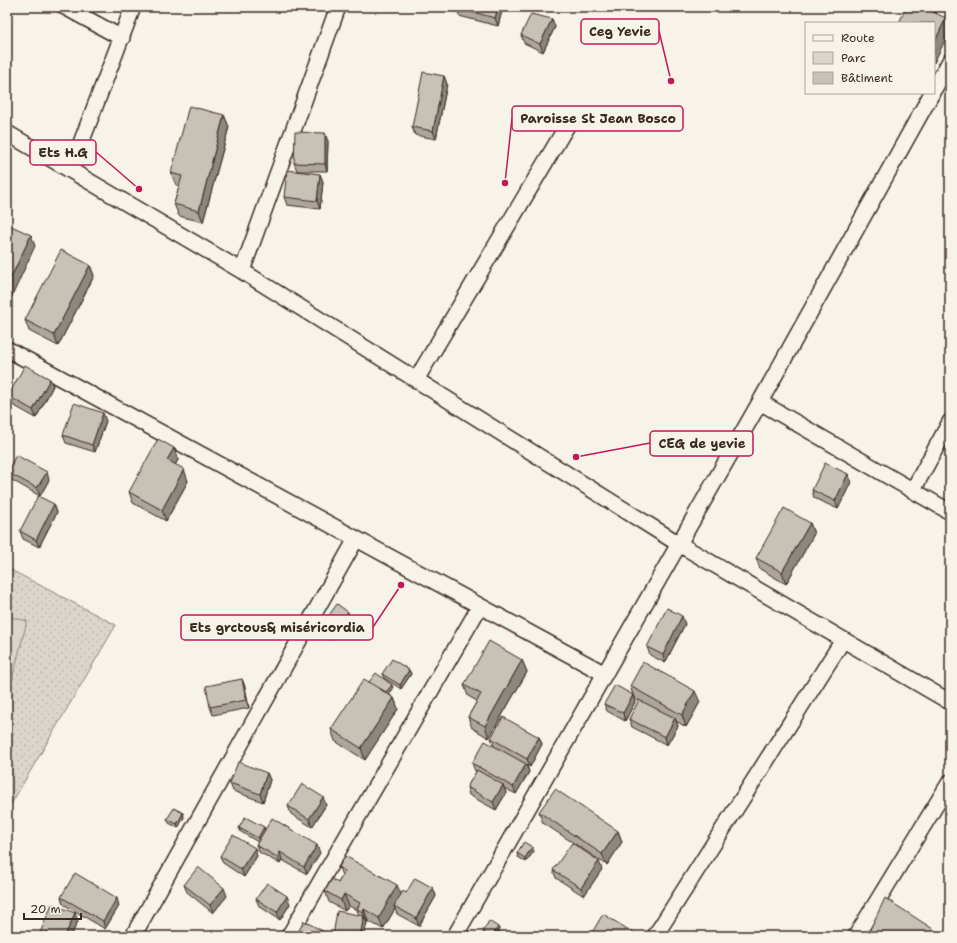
<svg xmlns="http://www.w3.org/2000/svg" width="957" height="943" font-family="'Shantell Sans',sans-serif">
<style>
.green{fill:url(#green-dots);stroke:#8b8074}
.pitch{fill:#dbd6cb;stroke:#8b8074}
.lines{fill:none;stroke-linecap:round;stroke-linejoin:round}
.street-casing{stroke:#3b2a1e;stroke-width:18}
.street{stroke:#f7f3e8;stroke-width:15}
.wall{fill:#aca69d;stroke:#3b2a1e}
.shaded-wall{fill:#8c877f;stroke:#3b2a1e}
.building{fill:#c8c1b6;stroke:#3b2a1e}
.leader{fill:none;stroke:#c2185b;stroke-width:1.5}
.callout-dot{fill:#c2185b;stroke:#f7f3e8;stroke-width:1.5}
.callout{fill:#f7f3e8;stroke:#c2185b;stroke-width:1.5}
.callout-label{font-size:13px;text-anchor:middle;font-weight:bold;fill:#3b2a1e}
</style>
<defs>
<pattern id="green-dots" width="8" height="8" patternUnits="userSpaceOnUse"><rect width="8" height="8" fill="#dbd6cb"/><path d="M2 2h.1M6 6h.1" fill="none" stroke="#bdb8ae" stroke-width="1.8" stroke-linecap="round"/></pattern>
</defs>
<rect width="100%" height="100%" fill="#f7f3e8"/>
<filter id="ink" filterUnits="userSpaceOnUse"><feTurbulence type="fractalNoise" baseFrequency=".025" numOctaves="2"/><feDisplacementMap in="SourceGraphic" scale="8" xChannelSelector="R" yChannelSelector="G"/><feConvolveMatrix kernelMatrix="1 2 1 2 8 2 1 2 1" color-interpolation-filters="sRGB"/></filter>
<g filter="url(#ink)">
<path class="green" d="M7 568 116 625 7 811Z"/>
<path class="pitch" d="M7 616 27 621 7 699Z"/>
<g class="lines">
<g class="street-casing">
<path id="street" d="M65 7 122 38
M934 89 950 61
M7 133 242 271 679 544 950 702
M71 169 133 7
M242 271 338 7
M7 349 605 674
M416 380 571 119
M760 402 950 512
M913 490 950 422
M133 936 356 539
M289 936 480 606
M455 936 760 402 932 93
M655 936 843 640
M856 936 950 782"/>
</g>
<use href="#street" class="street"/>
</g>
<path class="wall" d="M457 7H503L498 26 459 16 457 8Z
M906 7H938L936 13 950 30Z
M552 19 555 27 543 52 524 43 521 35Z
M444 76 447 84 436 139 415 135 412 127Z
M224 115 229 127 203 222 179 216 174 204 179 186 176 185 171 173Z
M328 141 327 171H297L294 163Z
M320 174 323 182 320 209 287 205 284 197Z
M90 265 94 276 58 346 29 331 25 320Z
M50 379 53 386 36 418 11 404 8 396Z
M106 421 95 452 66 443 63 435Z
M174 448 178 460 175 465 188 481 166 521 133 503 129 492Z
M7 471 49 480 40 496 10 479Z
M848 474 851 482 838 509 814 498 812 490Z
M57 512 39 547 23 539 20 531Z
M810 523 814 534 786 584 760 569 756 558Z
M348 612 349 616 332 640 321 632 320 628Z
M685 624 665 663 650 655 647 647Z
M522 660 527 672 489 738 472 728 468 717 477 701 468 696 464 685Z
M409 670 411 674 401 689 384 678 382 674Z
M242 679 245 687 249 708 213 715 210 707Z
M369 682 392 685 393 689 389 694 394 698 398 709 365 760 335 741 331 729Z
M630 686 700 702 686 727 676 721 678 726 667 745 632 727 629 719 639 701 634 698Z
M633 695 635 702 625 721 607 711 604 704Z
M539 737 542 744 530 767 527 765 529 772 516 794 504 788 506 793 496 810 469 795 467 787 476 772 475 771 472 763 494 746 491 738Z
M267 773 270 780 263 802 233 791 230 783Z
M326 805 312 827 291 814 288 806Z
M539 812 618 831 622 842 607 865 543 823Z
M183 813 184 817 178 828 169 823 167 819Z
M264 827 265 831 320 853 307 874 282 860 280 864 259 852 256 845 258 842 241 832 239 828Z
M534 851 526 862 518 857 517 853Z
M220 856H257L244 877 223 863Z
M339 867 401 894 433 888 436 896 419 926 397 914 395 909 383 929 368 921 366 923 364 936H333L359 915 357 910 349 906 345 911 329 902 325 891 338 883 342 876Z
M602 869 584 896 556 878 553 870Z
M184 885 227 896 213 913 187 892Z
M61 897 119 906 105 929 63 904Z
M256 899 290 904 280 920 259 906Z
M78 921 71 936H41L40 933Z
M483 931H500L496 936H486L484 935Z"/>
<path class="shaded-wall" d="M498 7H503L498 26 495 18Z
M933 7H938L936 14Z
M946 18 950 30 934 63V43Z
M552 19 555 27 543 52 540 44Z
M444 76 447 84 436 139 433 131Z
M224 115 229 127 203 222 199 211Z
M325 133 328 141 327 171 325 164Z
M320 174 323 182 320 209 317 201Z
M31 235 35 246 7 307V286Z
M90 265 94 276 58 346 54 335Z
M50 379 53 386 36 418 33 410Z
M103 413 106 421 95 452 92 445Z
M174 448 178 460 171 472 167 460Z
M184 469 188 481 166 521 162 510Z
M47 472 49 480 40 496 37 488Z
M848 474 851 482 838 509 835 501Z
M54 504 57 512 39 547 36 540Z
M810 523 814 534 786 584 782 572Z
M348 612 349 616 332 640 331 636Z
M682 616 685 624 665 663 663 655Z
M522 660 527 672 489 738 485 726Z
M409 670 411 674 401 689 400 685Z
M242 679 245 687 249 708 246 700Z
M392 685 393 689 386 698 384 694Z
M695 691 700 702 686 727 682 715Z
M633 695 635 702 625 721 623 713Z
M394 698 398 709 365 760 361 748Z
M675 718 678 726 667 745 665 737Z
M539 737 542 744 530 767 527 759Z
M526 764 529 772 516 794 513 787Z
M267 773 270 780 263 802 260 794Z
M503 785 506 793 496 810 493 802Z
M323 797 326 805 312 827 309 819Z
M183 813 184 817 178 828 177 824Z
M264 827 265 831 259 842 258 838Z
M618 831 622 842 607 865 602 854Z
M317 845 320 853 307 874 304 867Z
M532 847 534 851 526 862 525 858Z
M255 848 257 856 244 877 241 869Z
M280 852 282 860 280 864 277 857Z
M599 861 602 869 584 896 581 888Z
M397 885 402 896 394 906 395 909 383 929 379 918Z
M224 888 227 896 213 913 210 905Z
M433 888 436 896 419 926 416 918Z
M344 894 349 906 345 911 341 900Z
M287 896 290 904 280 920 277 912Z
M117 898 119 906 105 929 103 921Z
M364 909 368 921 367 923 363 912Z
M75 913 78 921 71 936H65Z
M364 916 367 923 364 936H360Z
M498 927 500 931 496 936H492Z
M936 931 938 936H933Z"/>
<path class="building" d="M457 7H498L495 18 457 8Z
M906 7H922L946 18 934 43V23H899Z
M531 14 552 19 540 44 521 35Z
M423 72 444 76 433 131 412 127Z
M189 106 224 115 199 211 174 204 182 176 171 173Z
M295 132 325 133V164L294 163Z
M287 170 320 174 317 201 284 197Z
M7 224 31 235 7 286Z
M61 250 90 265 54 335 25 320Z
M25 365 50 379 33 410 8 396Z
M74 403 103 413 92 445 63 435Z
M158 439 174 448 167 460 184 469 162 510 129 492Z
M16 455 47 472 37 488 7 472Z
M825 463 848 474 835 501 812 490Z
M38 496 54 504 36 540 20 531Z
M784 508 810 523 782 572 756 558Z
M337 604 348 612 331 636 320 628Z
M667 608 682 616 663 655 647 647Z
M489 641 522 660 485 726 468 717 481 694 464 685Z
M392 659 409 670 400 685 382 674Z
M643 662 695 691 682 715 630 686Z
M376 673 392 685 386 692 369 682Z
M242 679 246 700 210 707 206 686Z
M364 679 394 698 361 748 331 729Z
M615 685 633 695 623 713 604 704Z
M639 700 675 718 665 737 629 719Z
M503 717 539 737 527 759 491 738Z
M485 741 526 764 513 787 472 763Z
M238 762 267 773 260 794 230 783Z
M477 770 503 785 493 802 467 787Z
M302 784 323 797 309 819 288 806Z
M555 789 618 831 602 854 539 812Z
M174 808 183 813 177 824 167 819Z
M245 817 264 827 258 838 239 828Z
M272 818 317 845 304 867 280 852 277 857 256 845Z
M233 835 255 848 241 869 220 856Z
M524 842 532 847 525 858 517 853Z
M572 843 599 861 581 888 553 870Z
M345 856 397 885 379 918 364 909 363 912 357 909 360 903 344 894 341 900 325 891 332 879 338 883 345 871 339 867Z
M198 867 224 888 210 905 184 885Z
M75 873 117 898 103 921 61 897Z
M415 878 433 888 416 918 394 906 403 891 406 893Z
M267 883 287 896 277 912 256 899Z
M885 898 936 931 933 936H867Z
M52 904 75 913 65 936H47L40 933Z
M337 911 364 916 360 936H333Z
M603 914 637 935 636 936H590Z
M304 921 332 936H296Z
M489 921 498 927 492 936H490L483 931Z
M143 931 152 936H140Z
M211 931 218 936H207Z"/>
</g>
<path class="leader" d="M671 81L659 31M505 183L512 118M139 189L96 152M576 457L650 443M401 585L373 627"/>
<g class="callout-dot">
<circle cx="671" cy="81" r="4"/>
<circle cx="505" cy="183" r="4"/>
<circle cx="139" cy="189" r="4"/>
<circle cx="576" cy="457" r="4"/>
<circle cx="401" cy="585" r="4"/>
</g>
<g class="callout">
<rect x="581" y="19" width="78" height="25" rx="4"/>
<rect x="512" y="106" width="171" height="25" rx="4"/>
<rect x="30" y="140" width="66" height="25" rx="4"/>
<rect x="650" y="431" width="103" height="25" rx="4"/>
<rect x="181" y="615" width="192" height="25" rx="4"/>
</g>
<g class="callout-label">
<text x="620" y="36">Ceg Yevie</text>
<text x="598" y="123">Paroisse St Jean Bosco</text>
<text x="63" y="157">Ets H.G</text>
<text x="702" y="448">CEG de yevie</text>
<text x="277" y="632">Ets grctous&amp; miséricordia</text>
</g>
<rect width="957" height="943" fill="none" stroke="#f7f3e8" stroke-width="24"/>
<rect x="12" y="12" width="933" height="919" fill="none" stroke="#3b2a1e" stroke-width="1.5" filter="url(#ink)"/>
<rect x="805" y="22" width="130" height="72" fill="#f7f3e8" stroke="#aca397"/>
<rect x="813" y="35" width="20" height="6" fill="#f7f3e8" stroke="#aca397"/>
<text x="841" y="42" font-size="12" fill="#3b2a1e">Route</text>
<rect x="813" y="52" width="20" height="12" fill="#dbd6cb" stroke="#aca397"/>
<text x="841" y="62" font-size="12" fill="#3b2a1e">Parc</text>
<rect x="813" y="72" width="20" height="12" fill="#c8c1b6" stroke="#aca397"/>
<text x="841" y="82" font-size="12" fill="#3b2a1e">Bâtiment</text>
<path d="M24 913v6h57v-6" fill="none" stroke="#3b2a1e" stroke-width="2"/>
<text x="30" y="913" font-size="12" fill="#3b2a1e" stroke="#f7f3e8" stroke-width="3" paint-order="stroke">20 m</text>
</svg>
